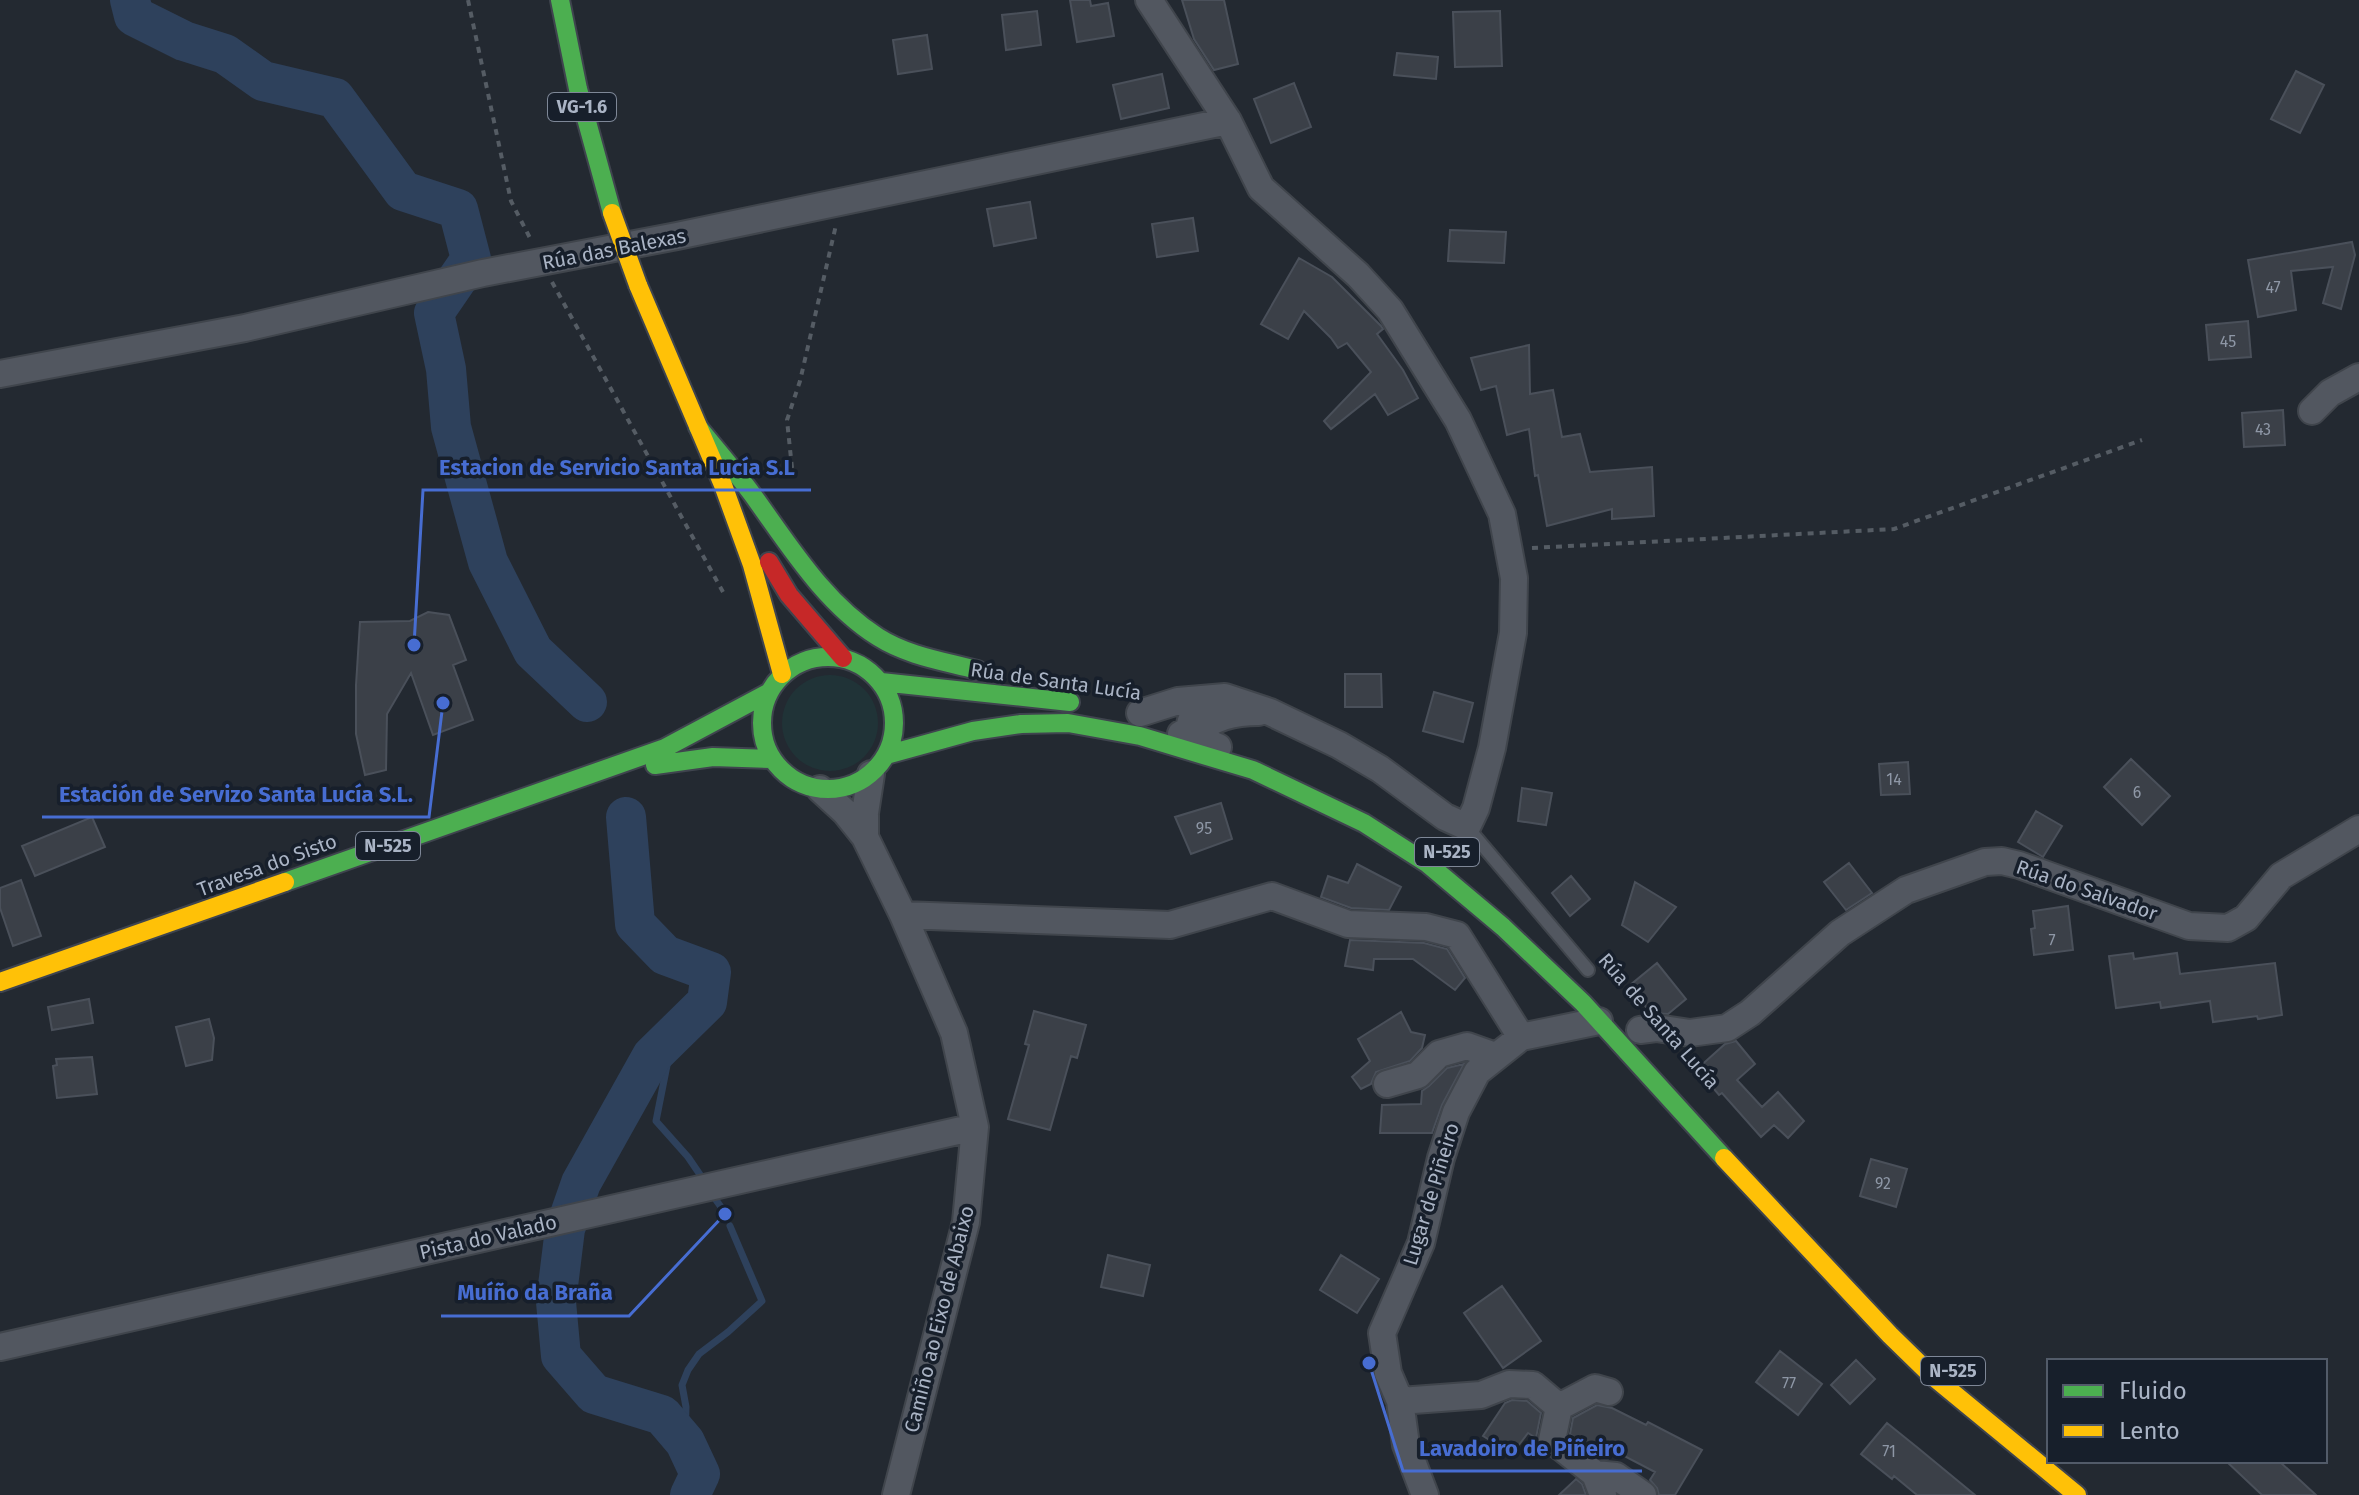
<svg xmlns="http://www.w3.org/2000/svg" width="2359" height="1495" font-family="'Fira Sans',sans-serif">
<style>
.green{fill:#203337}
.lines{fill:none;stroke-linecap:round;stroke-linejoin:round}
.stream{stroke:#2e415c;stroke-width:7}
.river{stroke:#2e415c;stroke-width:40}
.building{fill:#3b4048;stroke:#4a505a;stroke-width:2}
.lane-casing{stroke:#40454c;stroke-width:16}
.street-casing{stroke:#40454c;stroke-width:30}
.fast-casing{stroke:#3f444e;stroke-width:22}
.slow-casing{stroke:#3f444e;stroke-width:22}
.jam-casing{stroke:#3f444e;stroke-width:22}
.path{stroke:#555c64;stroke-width:4;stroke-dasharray:6 6;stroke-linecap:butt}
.lane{stroke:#525760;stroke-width:12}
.street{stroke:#525760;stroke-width:26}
.fast{stroke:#4caf50;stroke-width:18}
.slow{stroke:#ffc107;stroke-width:18}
.jam{stroke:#c62828;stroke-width:18}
.slow-bridge-casing{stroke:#3f444e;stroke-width:22;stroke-linecap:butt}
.slow-bridge{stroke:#ffc107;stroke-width:18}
.labels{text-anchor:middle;stroke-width:7;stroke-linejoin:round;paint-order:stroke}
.number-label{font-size:16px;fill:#8e97a6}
.shield{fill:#171f2b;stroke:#7e8797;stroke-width:2}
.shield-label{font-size:18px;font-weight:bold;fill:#aab4c5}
.street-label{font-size:20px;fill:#aab4c5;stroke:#171f2b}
.leader{fill:none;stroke:#476dd2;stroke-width:3}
.callout-dot{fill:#476dd2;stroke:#171f2b;stroke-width:3}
.callout-label{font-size:22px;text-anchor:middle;font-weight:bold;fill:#476dd2;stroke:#171f2b;stroke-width:7;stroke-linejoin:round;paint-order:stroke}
</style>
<rect width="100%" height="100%" fill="#232931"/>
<path class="green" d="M782 723a48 48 0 1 1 96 0a48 48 0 1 1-96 0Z"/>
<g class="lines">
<path class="stream" d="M673 1035 656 1121 688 1157 705 1182
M711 1193 721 1207
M685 1442 686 1407 682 1385 688 1370 699 1354 728 1332 762 1301 730 1226"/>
<path class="river" d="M130 0 134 16 184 41 225 54 263 81 335 98 403 191 458 209 471 259 434 313 446 369 451 427 488 562 533 651 587 702
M626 817 635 924 665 955 711 972 707 1002 652 1056 581 1183 565 1229 556 1302 561 1356 594 1394 662 1415 685 1442 700 1474 690 1495"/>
</g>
<path class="building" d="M1070 0H1090L1091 6 1108 3 1114 36 1077 42Z
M1182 0H1224L1238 64 1214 70 1194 39Z
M1037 11 1041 45 1006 50 1002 15Z
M1500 11 1502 66 1455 67 1453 12Z
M927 35 932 69 898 74 893 40Z
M1397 53 1438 57 1436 79 1394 75Z
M2296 71 2324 85 2300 133 2271 119Z
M1162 74 1169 108 1121 119 1113 85Z
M1294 83 1311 127 1271 143 1254 99Z
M1030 202 1036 238 994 246 987 209Z
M1193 218 1198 251 1157 257 1152 224Z
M1450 230 1506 232 1504 263 1448 261Z
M2352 242 2355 255 2341 309 2323 303 2333 267 2291 271 2296 310 2258 317 2248 260Z
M1299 258 1332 277 1381 326 1383 329 1377 334 1403 370 1418 398 1388 415 1375 394 1331 429 1324 421 1371 372 1347 343 1338 348 1331 338 1304 311 1288 339 1261 324Z
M2248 321 2251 357 2209 360 2206 325Z
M1529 345 1530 394 1553 390 1562 437 1580 434 1590 472 1652 467 1654 516 1612 519V509L1547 526 1538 475 1535 476 1529 429 1507 435 1496 386 1481 390 1471 358Z
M2283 410 2285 445 2244 447 2242 413Z
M428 612 449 615 466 660 453 665 473 720 433 735 411 673 387 714 386 770 365 775 356 734V685L360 622 410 621Z
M1345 674H1381L1382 707H1345Z
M1434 692 1473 703 1463 742 1423 731Z
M2131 759 2170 796 2142 825 2104 787Z
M1908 762 1910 794 1881 795 1879 764Z
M1522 788 1552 793 1546 825 1518 821Z
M1221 803 1232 839 1191 854 1175 817Z
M2036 811 2062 826 2043 857 2018 842Z
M92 817 105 847 35 876 22 846Z
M1849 863 1872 893 1846 910 1824 882Z
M1357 864 1401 887 1389 910 1351 908 1321 897 1328 876 1348 883Z
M1571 876 1590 899 1570 916 1552 893Z
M21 880 41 936 13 946 0 908V888Z
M1635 882 1676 907 1648 942 1622 925Z
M2068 906 2073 950 2034 955 2031 929 2035 928 2033 911Z
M1350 940 1424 943 1447 949 1465 978 1455 990 1413 959H1374L1373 970 1345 966Z
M2133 953 2134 959 2177 953 2180 974 2275 963 2282 1015 2258 1019 2257 1016 2213 1022 2210 1001 2161 1008 2160 1002 2116 1008 2109 956Z
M1657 963 1686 999 1668 1014 1651 1013 1629 986Z
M89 999 93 1023 52 1030 48 1007Z
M1034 1011 1086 1025 1077 1058 1071 1056 1050 1130 1008 1119 1029 1045 1025 1044Z
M1401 1012 1411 1032 1425 1035 1422 1048 1410 1061 1376 1072 1371 1084 1361 1089 1352 1077 1370 1061 1358 1039Z
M209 1019 214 1038 212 1060 186 1066 176 1027Z
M1736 1041 1755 1064 1737 1080 1762 1107 1778 1092 1804 1121 1788 1138 1774 1125 1761 1137 1722 1093 1719 1095 1697 1069 1725 1044Z
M92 1057 97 1094 57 1098 53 1066 57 1065 56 1059Z
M1464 1064 1442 1105 1432 1133H1380L1382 1105 1421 1104 1422 1091 1429 1086 1447 1068Z
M1871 1159 1907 1169 1896 1207 1860 1196Z
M1108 1255 1150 1265 1143 1296 1101 1287Z
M1341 1255 1379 1279 1357 1313 1320 1290Z
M1502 1286 1541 1341 1503 1368 1464 1313Z
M1780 1351 1822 1384 1798 1415 1756 1382Z
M1856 1360 1875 1379 1850 1404 1831 1385Z
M1512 1400 1527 1401 1541 1413 1536 1438 1528 1433 1512 1454 1483 1436 1505 1403Z
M1597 1405 1612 1408 1646 1425 1648 1422 1702 1450 1675 1495H1659L1657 1488 1650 1480 1655 1472 1613 1450 1608 1459H1601L1570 1434 1573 1418Z
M1887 1423 1918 1448 1975 1495H1917L1894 1476 1892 1479 1861 1454Z
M2226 1461H2279L2316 1495H2262Z
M1576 1479 1582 1484 1586 1495H1559Z"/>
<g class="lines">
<g class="lane-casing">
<path id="lane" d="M1467 827 1588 970"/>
</g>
<g class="street-casing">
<path id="street" d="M0 374 245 328 483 273 677 236 1228 121
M2312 411 2330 393 2359 377
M1213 698C1198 707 1193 711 1189 728L1195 737 1218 747
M1140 713 1178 701 1225 697 1270 712 1339 745 1380 769 1445 817 1467 827 1476 808 1492 748 1513 633 1514 578 1502 514 1458 420 1390 310 1358 275 1261 188 1228 121 1149 0
M1181 734 1194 735C1212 717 1234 712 1259 712
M820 789 845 812 865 837 903 915 954 1033 975 1127 966 1222 896 1495
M865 837V813L871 774
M903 915 1170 925 1272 896 1348 924 1426 927 1457 935 1521 1037
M1640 1030 1656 1028 1690 1033 1727 1028 1750 1013 1840 933 1906 890 1985 862 2002 861 2019 865 2189 926 2228 928 2246 918 2281 876 2359 829
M1387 1084 1418 1075 1439 1054 1467 1046 1495 1056
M0 1347 975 1127
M1400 1401 1481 1395 1509 1384 1533 1385 1559 1407
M1595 1474 1616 1476 1643 1495
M1425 1495 1406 1445 1400 1401 1388 1373 1382 1333 1421 1243 1441 1158 1456 1112 1477 1072 1521 1037 1599 1021
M1603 1495 1595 1474 1552 1440 1559 1407 1595 1388 1609 1392"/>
</g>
<g class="fast-casing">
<path id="fast" d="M560 0 578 89 612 213
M698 427C716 449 735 471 752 494 789 545 824 603 878 637 908 656 943 661 977 670
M762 723a66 66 0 1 1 132 0a66 66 0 1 1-132 0Z
M881 682 1070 702
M886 755 973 731 1021 724 1068 723 1140 736 1253 770 1364 823 1428 864 1503 927 1583 1003 1724 1158
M655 765 713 757 771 759
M285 882 665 748 768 693"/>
</g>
<g class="slow-casing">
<path id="slow" d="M638 285 723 485 752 565 782 674
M0 982 285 882
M1724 1158 1890 1335 1930 1374 2077 1495"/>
</g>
<g class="jam-casing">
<path id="jam" d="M769 562 789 595 843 658"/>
</g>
<path class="path" d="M468 0 511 201 532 242
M552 282 723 592
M792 468 787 420 800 381 836 225
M1532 548 1894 529 2142 440"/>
<use href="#lane" class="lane"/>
<use href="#street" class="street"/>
<use href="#fast" class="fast"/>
<use href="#slow" class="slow"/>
<use href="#jam" class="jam"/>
<g class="slow-bridge-casing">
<path id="slow-bridge" d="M612 213 638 285"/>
</g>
<use href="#slow-bridge" class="slow-bridge"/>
</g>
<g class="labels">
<g class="number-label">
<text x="2273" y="293">47</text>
<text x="2228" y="347">45</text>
<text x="2263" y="435">43</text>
<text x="1894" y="785">14</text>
<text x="2137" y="798">6</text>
<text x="1204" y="834">95</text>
<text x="2052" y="946">7</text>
<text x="1883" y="1189">92</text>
<text x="1789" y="1389">77</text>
<text x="1889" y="1457">71</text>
</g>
<g class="shield">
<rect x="548" y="93" width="68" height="28" rx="6"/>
<rect x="356" y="832" width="64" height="28" rx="6"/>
<rect x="1415" y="838" width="64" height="28" rx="6"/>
<rect x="1921" y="1357" width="64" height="28" rx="6"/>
</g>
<g class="shield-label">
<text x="582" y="113">VG-1.6</text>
<text x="388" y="852">N-525</text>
<text x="1447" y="858">N-525</text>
<text x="1953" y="1377">N-525</text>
</g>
<g class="street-label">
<text transform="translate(614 249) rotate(-11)" y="7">Rúa das Balexas</text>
<text transform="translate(1056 681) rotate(8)" y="7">Rúa de Santa Lucía</text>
<text transform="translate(267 865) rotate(-20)" y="7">Travesa do Sisto</text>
<text transform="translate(2087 890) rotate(19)" y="7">Rúa do Salvador</text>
<text transform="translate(1659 1021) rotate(49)" y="7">Rúa de Santa Lucía</text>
<text transform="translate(1431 1194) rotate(-73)" y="7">Lugar de Piñeiro</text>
<text transform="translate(488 1237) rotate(-13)" y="7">Pista do Valado</text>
<text transform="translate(939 1319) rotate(-76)" y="7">Camiño ao Eixo de Abaixo</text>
</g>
</g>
<path class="leader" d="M414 645L423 490H811M443 703L429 817H42M725 1214L629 1316H441M1369 1363L1403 1471H1642"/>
<g class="callout-dot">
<circle cx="414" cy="645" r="8"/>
<circle cx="443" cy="703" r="8"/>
<circle cx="725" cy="1214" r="8"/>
<circle cx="1369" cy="1363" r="8"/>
</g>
<g class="callout-label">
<text x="617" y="475">Estacion de Servicio Santa Lucía S.L</text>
<text x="236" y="802">Estación de Servizo Santa Lucía S.L.</text>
<text x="535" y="1300">Muíño da Braña</text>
<text x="1522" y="1456">Lavadoiro de Piñeiro</text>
</g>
<rect x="2047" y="1359" width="280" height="104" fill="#171f2b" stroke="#525b69" stroke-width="2"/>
<rect x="2063" y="1385" width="40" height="12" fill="#4caf50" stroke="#525b69" stroke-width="2"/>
<text x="2119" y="1399" font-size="24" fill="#aab4c5">Fluido</text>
<rect x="2063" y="1425" width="40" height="12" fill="#ffc107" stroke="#525b69" stroke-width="2"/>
<text x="2119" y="1439" font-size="24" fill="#aab4c5">Lento</text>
</svg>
